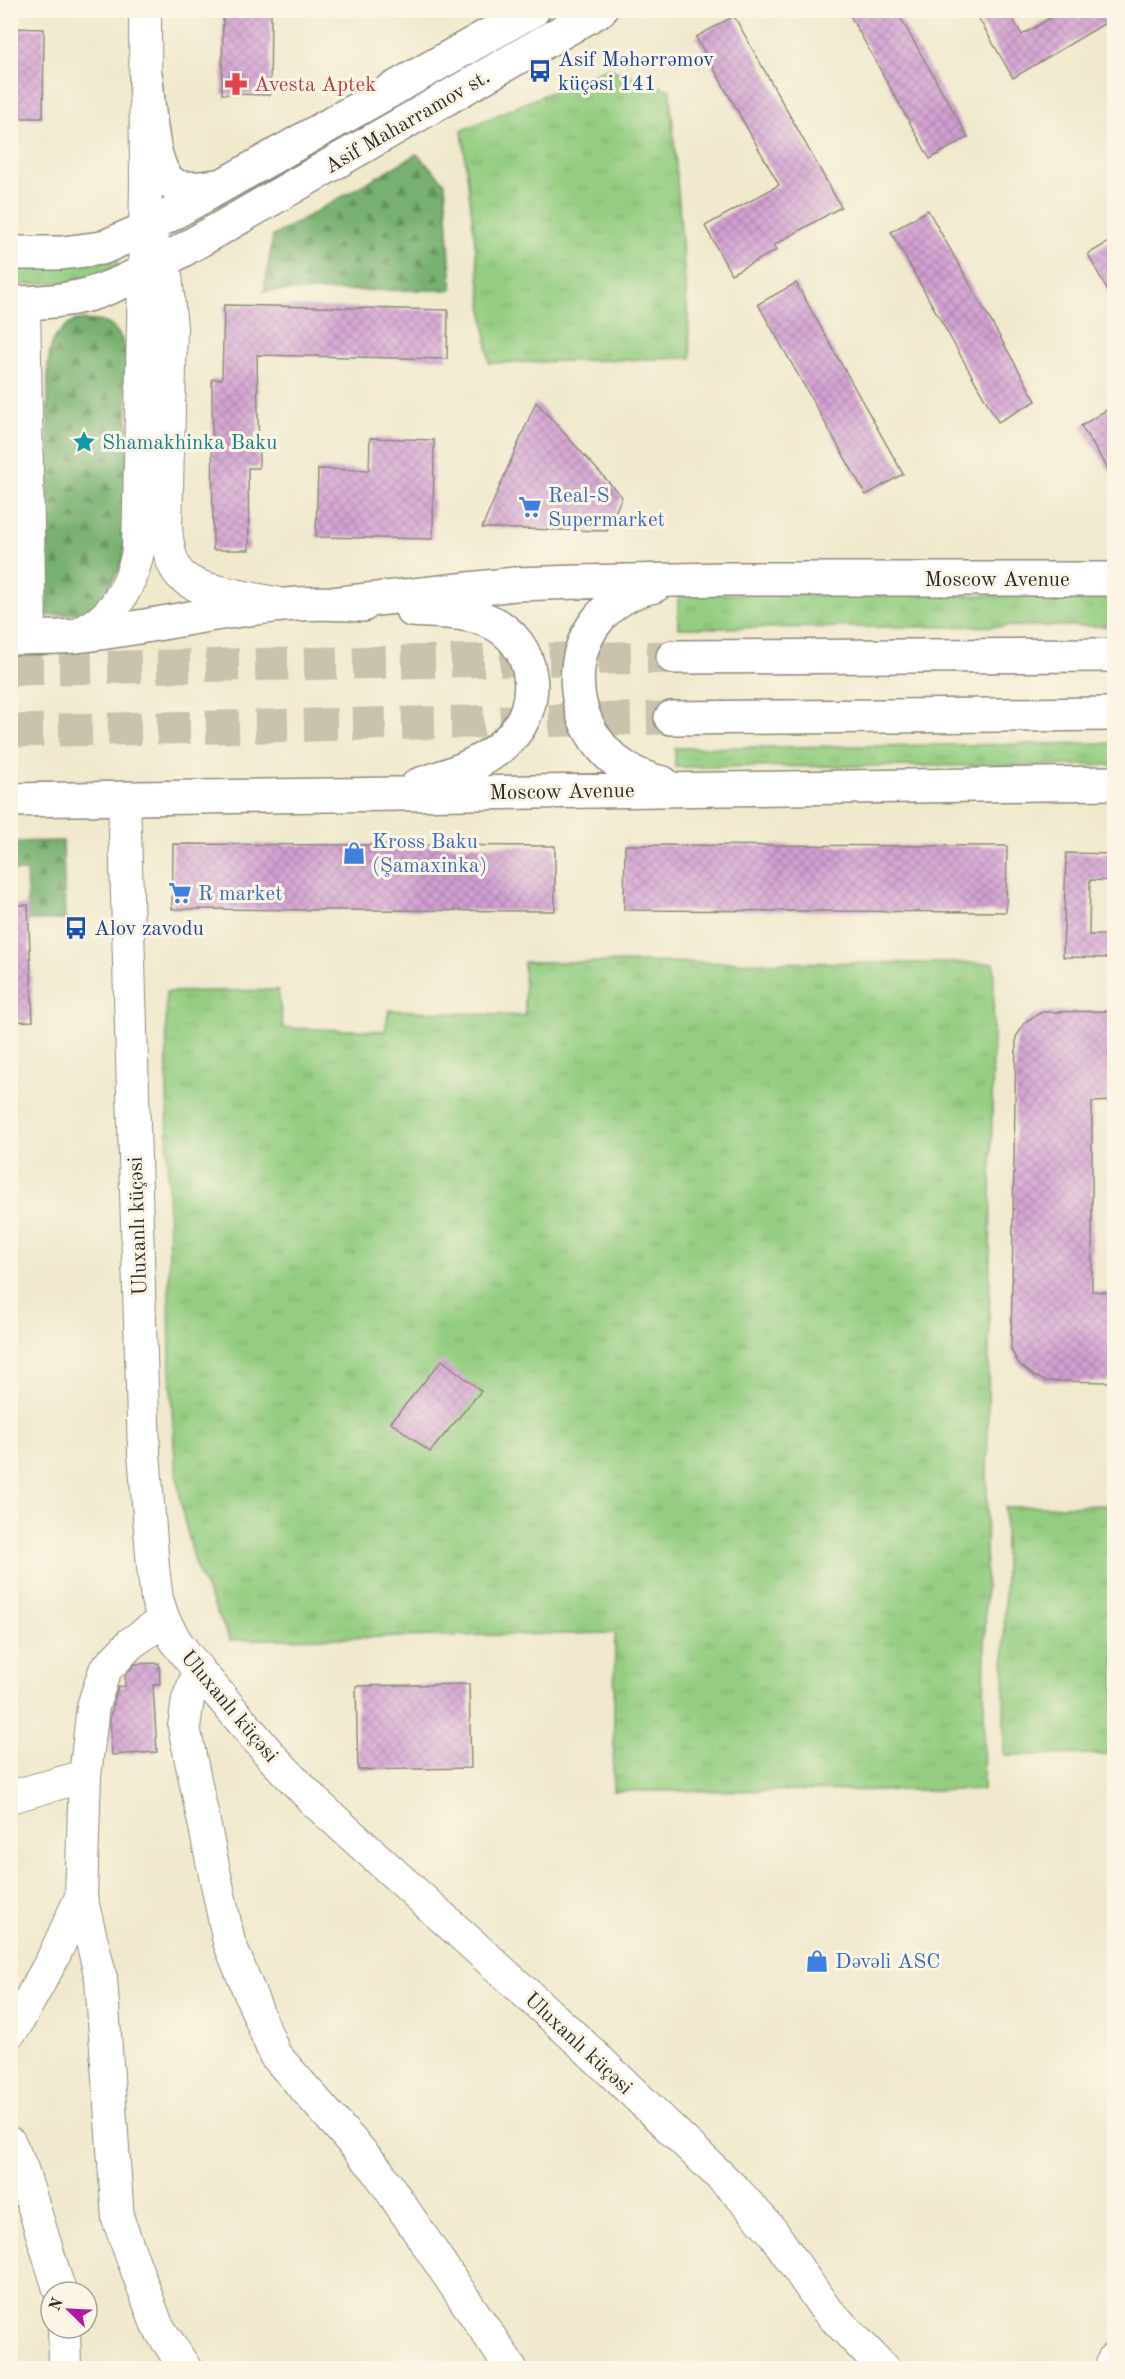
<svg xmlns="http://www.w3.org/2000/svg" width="1125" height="2379" font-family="'Old Standard TT',serif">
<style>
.grass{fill:url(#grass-tufts);stroke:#607c56;stroke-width:1.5}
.forest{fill:url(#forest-firs);stroke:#516e4d;stroke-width:1.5}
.building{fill:url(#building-cross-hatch)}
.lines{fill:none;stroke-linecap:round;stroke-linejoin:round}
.highway-tunnel{stroke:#c9c3ad;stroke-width:33;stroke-dasharray:33 16;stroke-linecap:butt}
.minor-casing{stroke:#8e8a7c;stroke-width:34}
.major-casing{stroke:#8e8a7c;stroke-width:36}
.highway-casing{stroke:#8e8a7c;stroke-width:36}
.minor{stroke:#fff;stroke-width:32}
.major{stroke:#fff;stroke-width:33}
.highway{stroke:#fff;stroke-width:33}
.labels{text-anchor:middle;stroke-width:6;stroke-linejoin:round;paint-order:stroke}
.transit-label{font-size:21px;fill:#164399;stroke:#fcf5e5;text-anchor:start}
.health-label{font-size:21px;fill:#be3a42;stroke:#fcf5e5;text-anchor:start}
.street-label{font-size:21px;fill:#2b2b2b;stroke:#fcf5e5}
.culture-label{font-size:21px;fill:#0d838f;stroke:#fcf5e5;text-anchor:start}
.shop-label{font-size:21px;fill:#366cbe;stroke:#fcf5e5;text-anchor:start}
</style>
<defs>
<pattern id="grass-tufts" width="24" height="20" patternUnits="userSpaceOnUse" patternTransform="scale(1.5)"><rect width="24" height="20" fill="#94cd81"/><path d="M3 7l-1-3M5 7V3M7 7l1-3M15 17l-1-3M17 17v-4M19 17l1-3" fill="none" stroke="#80b070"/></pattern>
<pattern id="forest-firs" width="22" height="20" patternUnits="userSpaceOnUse" patternTransform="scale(1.5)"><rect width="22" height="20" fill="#77b06f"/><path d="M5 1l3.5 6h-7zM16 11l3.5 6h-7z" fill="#628f5b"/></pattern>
<pattern id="building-cross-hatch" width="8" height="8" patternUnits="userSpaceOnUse" patternTransform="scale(1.5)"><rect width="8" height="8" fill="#d29fd3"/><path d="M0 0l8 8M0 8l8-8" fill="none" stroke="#ab82ab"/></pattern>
</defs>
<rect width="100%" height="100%" fill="#fcf5e5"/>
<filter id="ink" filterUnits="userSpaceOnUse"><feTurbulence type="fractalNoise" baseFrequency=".0167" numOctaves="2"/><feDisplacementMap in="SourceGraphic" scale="12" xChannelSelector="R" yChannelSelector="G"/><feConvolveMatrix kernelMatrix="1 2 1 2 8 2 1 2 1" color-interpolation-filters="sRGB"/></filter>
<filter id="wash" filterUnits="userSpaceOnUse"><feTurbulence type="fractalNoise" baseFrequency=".008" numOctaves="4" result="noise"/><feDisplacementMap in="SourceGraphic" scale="24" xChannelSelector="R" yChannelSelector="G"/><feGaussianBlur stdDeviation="1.35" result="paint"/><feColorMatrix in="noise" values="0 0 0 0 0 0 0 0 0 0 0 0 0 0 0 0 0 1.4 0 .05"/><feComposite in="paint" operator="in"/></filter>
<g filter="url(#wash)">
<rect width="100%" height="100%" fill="#f0e9cd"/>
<path class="grass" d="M607 68 670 90 691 358 489 363 462 130Z
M115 256 119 266 73 282 11 285 10 268Z
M678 594 1114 596V626L678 628Z
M1114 743V765L675 767V748Z
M524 962 994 963 983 1790 613 1791 615 1633 230 1640 197 1570 183 1515 175 1462 170 1370 166 992 278 990 283 1028 385 1031 389 1010 525 1016Z
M1114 1505V1754L1004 1755 1005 1507Z"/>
<path class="forest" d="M417 154 445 183 452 290 264 291 273 236Z
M76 320C109 321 115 321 127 352V533L121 567 99 603 80 613 47 616 48 368C51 340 52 335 76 320Z
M63 841 65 920H28L26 871H11L10 842Z"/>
<g id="blocks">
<path class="building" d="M223 10H271L270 95 222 94Z
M847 10H896L968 137 930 159Z
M974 10H1008L1022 35 1064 10H1114V18L1013 78Z
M734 16 841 207 774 245 777 250 731 274 705 226 779 185 696 37Z
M10 28 44 29 43 118H10Z
M928 210 1036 401 998 422 891 232Z
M1114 239V303L1088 254Z
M796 283 903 474 866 495 758 304Z
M224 305 448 310 447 359 257 355 259 468H248L249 550H213L212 379H222Z
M536 402 622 497 607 531 482 528Z
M1114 405V478L1081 426Z
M370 438 434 440 433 539 316 537 318 469 369 470Z
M173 844 555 846V911L172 909Z
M625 845 1007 846 1006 912 624 910Z
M1066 853 1114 854V881L1090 880 1089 935H1114V958L1063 957Z
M10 905H28L33 1021 10 1022Z
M1114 1011V1101L1092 1102V1291L1114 1293V1382L1045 1381 1034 1376 1019 1364 1011 1350 1016 1037 1026 1021 1042 1012Z
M442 1360 481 1391 430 1452 391 1422Z
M159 1663 160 1685H153L157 1752 112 1755 110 1717 118 1687 125 1686V1676L135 1664Z
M469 1684 471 1768 358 1770 356 1686Z"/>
</g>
</g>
<g filter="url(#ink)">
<use href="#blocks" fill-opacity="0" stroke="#8e8a7c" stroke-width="1.5"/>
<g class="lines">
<path class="highway-tunnel" d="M10 669 673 657
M10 731 671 718"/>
<g class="minor-casing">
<path id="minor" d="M152 240 166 275 171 328 166 528C170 574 180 584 225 593 241 596 258 600 275 603
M24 303 30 637
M76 636C84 631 93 627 100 621 120 606 133 576 138 552L146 186 145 10
M124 798 144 1453 153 1567 157 1599 164 1620 177 1643 199 1671 272 1757 315 1802 579 2041 737 2192 772 2231 824 2307 883 2368
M199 1671 188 1699 184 1727 229 1942 275 2055 377 2170 511 2368
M10 1797 85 1776
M81 1897 101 1978 118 2219 157 2325 185 2368
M10 2032 16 2025 53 1958 81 1897 85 1776 93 1706 105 1670 131 1643 164 1620
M10 2143 22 2169 60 2292
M64 2328 65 2368
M1111 2368 1114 2358"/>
</g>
<g class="major-casing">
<path id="major" d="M146 79C149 105 150 174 176 186 188 191 205 187 218 186
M10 253H62L102 248 145 229 533 10
M10 303C77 303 105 293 162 262L600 10
M654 586C547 609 554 760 663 783
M340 603 515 584 579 582 726 579H1114
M412 610C436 612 466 611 489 621 537 642 544 705 508 740 484 764 450 775 418 785
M10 638C32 637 54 638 75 636 171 626 266 596 363 605
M10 800 1114 783"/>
</g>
<g class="highway-casing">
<path id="highway" d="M673 657 1114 655
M671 718 1114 714"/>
</g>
<use href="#minor" class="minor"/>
<use href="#major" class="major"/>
<use href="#highway" class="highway"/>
</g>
</g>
<defs>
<g id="bus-bare" transform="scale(1.8)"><path d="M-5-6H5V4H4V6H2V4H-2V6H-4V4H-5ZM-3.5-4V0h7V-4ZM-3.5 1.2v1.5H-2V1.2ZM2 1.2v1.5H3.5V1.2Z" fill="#1a4fb4" stroke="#fcf5e5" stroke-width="2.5" paint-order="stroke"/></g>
<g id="pharmacy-bare" transform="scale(1.8)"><path d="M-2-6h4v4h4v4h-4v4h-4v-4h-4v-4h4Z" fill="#e0444e" stroke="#fcf5e5" stroke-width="2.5" paint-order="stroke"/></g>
<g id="sight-bare" transform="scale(1.8)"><path d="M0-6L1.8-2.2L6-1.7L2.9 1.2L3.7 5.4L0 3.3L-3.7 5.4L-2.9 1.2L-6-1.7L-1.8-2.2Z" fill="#0f9aa8" stroke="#fcf5e5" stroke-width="2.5" paint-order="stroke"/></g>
<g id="supermarket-bare" transform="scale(1.8)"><path d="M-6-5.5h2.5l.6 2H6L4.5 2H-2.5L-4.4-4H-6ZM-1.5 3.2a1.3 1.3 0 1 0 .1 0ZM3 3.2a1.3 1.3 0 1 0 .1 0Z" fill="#3f7fe0" stroke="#fcf5e5" stroke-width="2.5" paint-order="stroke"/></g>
<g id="shop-bare" transform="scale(1.8)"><path d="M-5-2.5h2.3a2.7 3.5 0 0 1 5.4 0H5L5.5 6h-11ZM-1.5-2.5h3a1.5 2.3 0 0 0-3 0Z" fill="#3f7fe0" stroke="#fcf5e5" stroke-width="2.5" paint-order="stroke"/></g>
</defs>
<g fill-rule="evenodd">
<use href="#bus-bare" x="540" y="71"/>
<use href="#pharmacy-bare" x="236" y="84"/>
<use href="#sight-bare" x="84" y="442"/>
<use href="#supermarket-bare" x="530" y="507"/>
<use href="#shop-bare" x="354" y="853"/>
<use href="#supermarket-bare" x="180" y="893"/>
<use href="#bus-bare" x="76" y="928"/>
<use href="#shop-bare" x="817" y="1961"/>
</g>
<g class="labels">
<g class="transit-label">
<text x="558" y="66">Asif Məhərrəmov<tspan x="558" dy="24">küçəsi 141</tspan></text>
<text x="94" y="935">Alov zavodu</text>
</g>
<g class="health-label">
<text x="254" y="91">Avesta Aptek</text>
</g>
<g class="street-label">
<text transform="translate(407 121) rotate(-30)" y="7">Asif Maharramov st.</text>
<text x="997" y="586">Moscow Avenue</text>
<text transform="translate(562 791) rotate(-1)" y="7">Moscow Avenue</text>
<text transform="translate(137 1226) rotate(-92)" y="7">Uluxanlı küçəsi</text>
<text transform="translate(230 1706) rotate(50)" y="7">Uluxanlı küçəsi</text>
<text transform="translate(579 2043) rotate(43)" y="7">Uluxanlı küçəsi</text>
</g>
<g class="culture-label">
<text x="102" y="449">Shamakhinka Baku</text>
</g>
<g class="shop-label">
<text x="548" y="502">Real-S<tspan x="548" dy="24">Supermarket</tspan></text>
<text x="372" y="848">Kross Baku<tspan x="372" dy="24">(Şamaxinka)</tspan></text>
<text x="198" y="900">R market</text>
<text x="835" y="1968">Dəvəli ASC</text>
</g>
</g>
<rect width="1125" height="2379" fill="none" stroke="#fcf5e5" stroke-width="36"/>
<g transform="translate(69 2310) rotate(294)"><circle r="28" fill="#fcf5e5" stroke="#a8a49b" stroke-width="1.5"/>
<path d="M0-4.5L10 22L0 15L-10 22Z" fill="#b5179e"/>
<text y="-9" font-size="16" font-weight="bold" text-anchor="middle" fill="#2b2b2b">N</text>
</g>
</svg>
